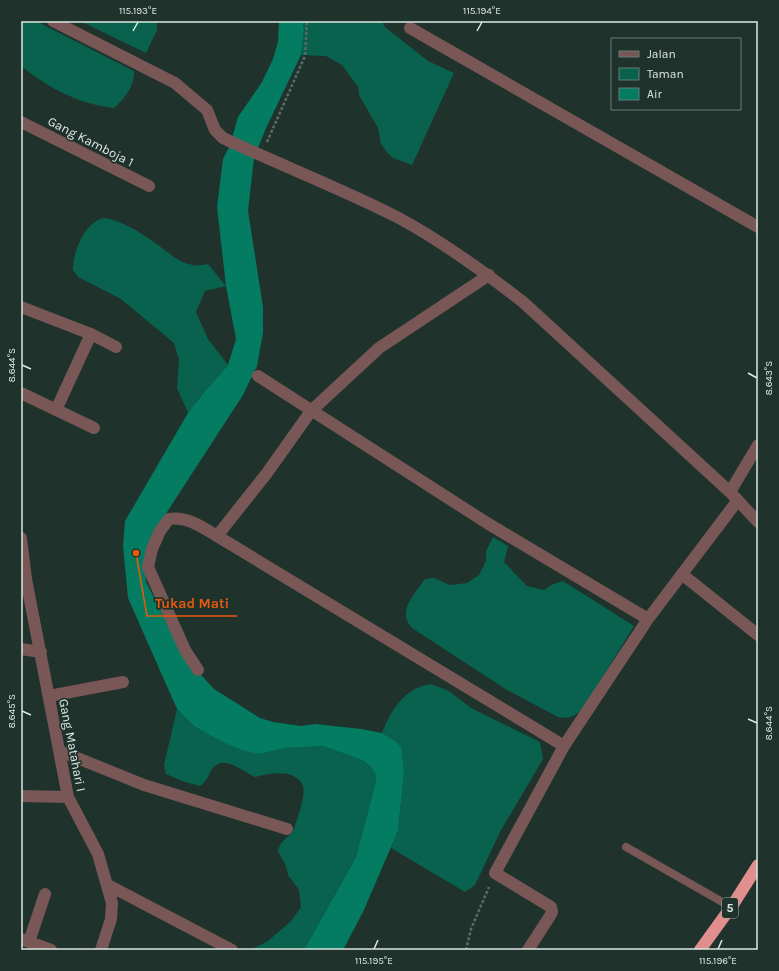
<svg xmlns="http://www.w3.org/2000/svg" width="779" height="971" font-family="Karla,sans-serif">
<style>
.green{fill:#08624e}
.water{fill:#037c62}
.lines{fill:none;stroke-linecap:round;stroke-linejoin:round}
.path{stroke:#5a6b65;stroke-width:2.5;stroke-dasharray:3 2;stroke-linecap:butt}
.lane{stroke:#795757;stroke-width:8}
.street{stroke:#795757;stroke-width:12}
.highway{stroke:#e18e8f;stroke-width:12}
.ticks{fill:none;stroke:#dde9e5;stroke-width:1.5}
.labels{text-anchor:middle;stroke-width:3.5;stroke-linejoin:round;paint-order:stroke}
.shield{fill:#1f322c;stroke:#a4b2ae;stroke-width:1}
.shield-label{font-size:12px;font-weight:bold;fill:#dde9e5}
.street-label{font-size:13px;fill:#dde9e5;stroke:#1f322c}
.leader{fill:none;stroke:#e8590c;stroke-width:1.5}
.callout-dot{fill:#e8590c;stroke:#1f322c;stroke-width:1.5}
.callout-label{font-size:14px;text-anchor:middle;font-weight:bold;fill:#e8590c;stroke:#1f322c;stroke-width:3.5;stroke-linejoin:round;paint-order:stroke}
.neatline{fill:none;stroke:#dde9e5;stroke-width:1.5}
.ticks-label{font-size:10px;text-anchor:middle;fill:#dde9e5}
</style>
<rect width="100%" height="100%" fill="#1f322c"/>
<path class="green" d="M21 21H36L134 71C135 86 124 99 114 108 78 104 49 88 21 66Z
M80 21H157V30L146 53Z
M303 21H382L385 27 428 61 454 73 412 165 393 158 386 151 381 144 378 128 359 95 358 87 342 65 326 56 301 55 304 31Z
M103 218C122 220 143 234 158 245 169 253 179 263 193 265 197 266 204 265 208 264L226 286 205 291 196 312 208 339 228 365 205 391 188 413 177 388 179 360 174 343 121 299 78 277 73 270C73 251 84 224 103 218Z
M493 537 508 546 504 562 527 586 544 590 551 585 563 581 634 626 586 704C579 714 571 720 558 717L507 690 412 628C396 611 415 594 425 579L434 578 450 585 467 583 479 575 486 561V551Z
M431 684 449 691 471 708 540 742 543 759 500 832 475 885 465 892 391 848 398 831 404 773 394 740 382 733C391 710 404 688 431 684Z
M177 709 194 726 259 754 286 748 323 746 362 760 369 765 375 772 376 781 356 857 304 950H250L268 941 291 921 301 907 299 890 288 875 286 866 278 851C281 838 290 838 294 829 297 820 306 795 303 786 296 768 269 773 255 777 244 772 226 756 215 766 208 772 210 779 200 786L182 781 166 774 164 765Z"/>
<path class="water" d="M279 21H303L304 31 301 55 266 128 254 158 248 211 263 307V333L257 366 243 395 156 529 145 569 146 582 180 647 190 663 214 689 260 718 273 722 301 726 315 724 361 729 382 733 394 740 401 747 404 773 398 831 363 912 343 950H304L356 857 376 781 375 772 369 765 362 760 323 746 286 748 259 754 242 750 221 741 194 726 177 709 128 598 123 546 125 521 188 413 205 391 228 365 236 339 226 286 217 207 223 159 230 145 238 117 262 82 273 59 278 42Z"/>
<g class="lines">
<path class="path" d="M267 142 305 56 307 21
M466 950 471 929 489 887"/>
<path class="lane" d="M626 847 731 907"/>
<path class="street" d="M53 21 175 83 207 110 215 130 223 138C280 165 340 188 397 217 442 241 483 271 523 302L730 492 758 522
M410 28 758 227
M21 122 149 186
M21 307 91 334 116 347
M258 376 487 523 648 619
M21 393 94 428
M56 410 91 334
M730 492 758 445
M217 536 267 473 311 411 379 348 489 275
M21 538 26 579 68 797 98 854 112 903 111 919 101 950
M683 575 758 635
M21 649 41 652
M198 670 185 650 148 567 152 549 160 531 169 519C187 516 202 527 217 536L564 746
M49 696 123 682
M60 751 144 785 287 829
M21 796 68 797
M108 885 232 950
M21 939 51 950
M29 942 45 894
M528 950 550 916 552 912 551 907 495 873 564 746 648 619 738 500"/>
<path class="highway" d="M700 950 734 903 758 865"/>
</g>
<path class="ticks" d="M133 31 138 22M477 31 482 22M22 365 31 369M748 373 757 378M22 711 31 715M748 719 757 723M374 949 378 940M718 949 722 940"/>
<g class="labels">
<rect class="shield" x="722" y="898" width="16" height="20" rx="3"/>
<g class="shield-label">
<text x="730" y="912">5</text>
</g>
<g class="street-label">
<text transform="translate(91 141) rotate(27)" y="5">Gang Kamboja 1</text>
<text transform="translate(73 745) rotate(79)" y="5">Gang Matahari I</text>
</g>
</g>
<path class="leader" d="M136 553L147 616H237"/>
<circle class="callout-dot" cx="136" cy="553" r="4"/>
<g class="callout-label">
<text x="192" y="608">Tukad Mati</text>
</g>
<rect width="779" height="971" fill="none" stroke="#1f322c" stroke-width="44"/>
<rect x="611" y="38" width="130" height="72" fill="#1f322c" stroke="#6b7b76"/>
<rect x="619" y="51" width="20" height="6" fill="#795757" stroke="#6b7b76"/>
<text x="647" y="58" font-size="12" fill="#dde9e5">Jalan</text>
<rect x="619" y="68" width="20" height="12" fill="#08624e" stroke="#6b7b76"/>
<text x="647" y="78" font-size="12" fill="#dde9e5">Taman</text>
<rect x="619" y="88" width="20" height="12" fill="#037c62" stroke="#6b7b76"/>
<text x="647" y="98" font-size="12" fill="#dde9e5">Air</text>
<rect x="22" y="22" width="735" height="927" class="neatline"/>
<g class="ticks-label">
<text x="138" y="14">115.193°E</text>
<text x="482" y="14">115.194°E</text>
<text transform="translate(11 365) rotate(-90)" y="4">8.644°S</text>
<text transform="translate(768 378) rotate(-90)" y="4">8.643°S</text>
<text transform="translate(11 711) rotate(-90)" y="4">8.645°S</text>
<text transform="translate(768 723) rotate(-90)" y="4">8.644°S</text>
<text x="374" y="964">115.195°E</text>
<text x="718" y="964">115.196°E</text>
</g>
</svg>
